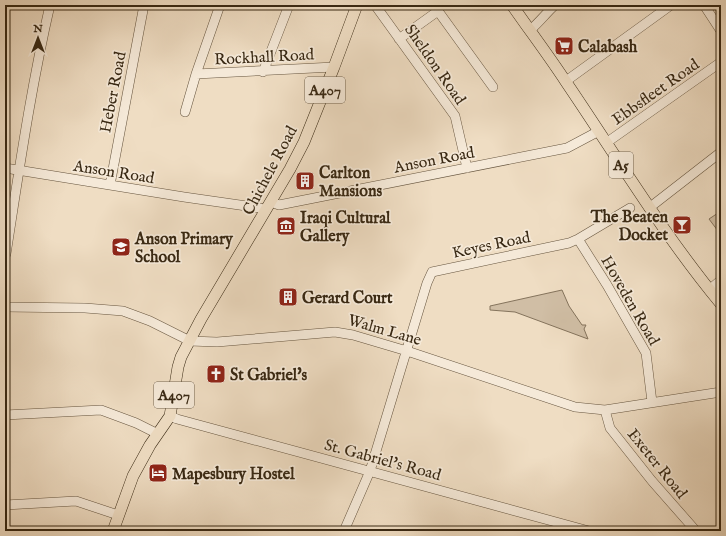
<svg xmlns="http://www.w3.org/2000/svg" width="726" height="536" font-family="'IM FELL English',serif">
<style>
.green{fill:#d0bea5;stroke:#84735c}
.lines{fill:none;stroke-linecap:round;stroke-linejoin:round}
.minor-casing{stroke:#66553f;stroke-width:10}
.major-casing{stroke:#382813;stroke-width:12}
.minor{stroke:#f5e9d8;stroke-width:9}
.major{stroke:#efddc3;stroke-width:11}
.labels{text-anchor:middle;stroke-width:3.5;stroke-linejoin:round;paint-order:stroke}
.shield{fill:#f5e9d8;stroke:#71624e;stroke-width:1}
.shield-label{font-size:15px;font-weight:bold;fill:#382813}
.poi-label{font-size:16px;font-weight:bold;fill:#382813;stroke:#f5e9d8;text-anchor:start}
.street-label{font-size:16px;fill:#382813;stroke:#f5e9d8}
</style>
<rect width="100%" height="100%" fill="#efddc3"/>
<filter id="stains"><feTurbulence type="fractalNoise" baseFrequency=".005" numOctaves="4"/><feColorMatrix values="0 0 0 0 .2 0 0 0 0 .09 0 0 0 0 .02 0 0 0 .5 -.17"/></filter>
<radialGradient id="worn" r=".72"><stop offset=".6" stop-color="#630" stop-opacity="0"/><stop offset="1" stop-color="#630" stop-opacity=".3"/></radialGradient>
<path class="green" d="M721 211V235L709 219Z
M562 290 569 306 582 325H586L584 329 588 339 515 312 490 310V306Z"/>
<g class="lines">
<g class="minor-casing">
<path id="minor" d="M375 5 455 116 467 168
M704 5 721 31
M530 30C539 23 546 13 555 5
M399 39 438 11 493 87
M263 72 289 5
M196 74 334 67
M566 81 671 5
M185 112 196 74 220 5
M606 143 721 62
M5 168 184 197 260 208 266 210
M110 185 144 5
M271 202 279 205 567 148 599 131
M649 208 721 152
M578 239 607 285 646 353 652 402
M6 254C19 171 31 87 50 5
M709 290 721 280
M5 307 85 308 123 311 150 321 190 341 217 342 335 332 353 335 407 351 575 407 605 410 721 392
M605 410 610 428 652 481 696 531
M5 415 101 410 136 423 158 434
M170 416 177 419 589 531
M5 505 76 501 118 515
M344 531 370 471 427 283 432 272 569 243 578 239 630 208"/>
</g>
<g class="major-casing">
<path id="major" d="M512 5C530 31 549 56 566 82 617 157 663 234 721 304
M113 531 133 476 150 445 170 416 178 367 181 357 201 319 290 169 304 142 334 67 357 5"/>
</g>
<use href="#minor" class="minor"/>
<use href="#major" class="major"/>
</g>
<defs>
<g id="supermarket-square" transform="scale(1)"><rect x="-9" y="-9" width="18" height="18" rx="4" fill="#8f2418" stroke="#f5e9d8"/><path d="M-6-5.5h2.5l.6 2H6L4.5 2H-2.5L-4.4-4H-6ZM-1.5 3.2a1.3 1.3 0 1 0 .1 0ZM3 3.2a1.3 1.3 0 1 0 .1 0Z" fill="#fff"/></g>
<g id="building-square" transform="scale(1)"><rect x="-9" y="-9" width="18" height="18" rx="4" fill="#8f2418" stroke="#f5e9d8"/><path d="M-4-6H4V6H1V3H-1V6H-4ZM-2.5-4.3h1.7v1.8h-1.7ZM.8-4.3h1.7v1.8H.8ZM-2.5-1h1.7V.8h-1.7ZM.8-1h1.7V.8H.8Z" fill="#fff"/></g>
<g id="bar-square" transform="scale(1)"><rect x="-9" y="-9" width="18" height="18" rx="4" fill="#8f2418" stroke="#f5e9d8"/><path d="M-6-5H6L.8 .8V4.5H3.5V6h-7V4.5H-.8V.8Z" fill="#fff"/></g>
<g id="museum-square" transform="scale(1)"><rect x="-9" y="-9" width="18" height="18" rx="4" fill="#8f2418" stroke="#f5e9d8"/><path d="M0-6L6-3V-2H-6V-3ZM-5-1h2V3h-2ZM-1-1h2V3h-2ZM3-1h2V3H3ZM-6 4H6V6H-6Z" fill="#fff"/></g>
<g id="school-square" transform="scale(1)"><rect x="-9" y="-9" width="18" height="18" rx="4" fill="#8f2418" stroke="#f5e9d8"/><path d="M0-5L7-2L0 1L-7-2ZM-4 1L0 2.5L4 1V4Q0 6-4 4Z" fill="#fff"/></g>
<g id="church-square" transform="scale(1)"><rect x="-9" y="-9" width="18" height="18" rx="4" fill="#8f2418" stroke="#f5e9d8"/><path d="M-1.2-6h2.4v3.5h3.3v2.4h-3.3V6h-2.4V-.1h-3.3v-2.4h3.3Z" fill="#fff"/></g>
<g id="hotel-square" transform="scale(1)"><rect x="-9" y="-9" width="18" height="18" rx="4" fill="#8f2418" stroke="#f5e9d8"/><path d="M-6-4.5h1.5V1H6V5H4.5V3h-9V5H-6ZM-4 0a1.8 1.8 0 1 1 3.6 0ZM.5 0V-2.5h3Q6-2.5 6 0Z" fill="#fff"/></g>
</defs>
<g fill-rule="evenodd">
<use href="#supermarket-square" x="564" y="46"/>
<use href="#building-square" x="305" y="181"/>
<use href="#bar-square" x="682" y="225"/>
<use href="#museum-square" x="286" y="226"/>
<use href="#school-square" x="121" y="247"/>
<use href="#building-square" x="288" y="297"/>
<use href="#church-square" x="216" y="374"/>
<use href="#hotel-square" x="158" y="473"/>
</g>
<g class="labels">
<g class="shield">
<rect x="305" y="77" width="40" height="26" rx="3"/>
<rect x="609" y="152" width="24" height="26" rx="3"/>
<rect x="154" y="382" width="40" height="26" rx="3"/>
</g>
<g class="shield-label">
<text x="325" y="95">A407</text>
<text x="621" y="170">A5</text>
<text x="174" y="400">A407</text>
</g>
<g class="poi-label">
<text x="578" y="52">Calabash</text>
<text x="319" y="178">Carlton<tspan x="319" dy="18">Mansions</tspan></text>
<text x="668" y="222" text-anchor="end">The Beaten<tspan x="668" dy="18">Docket</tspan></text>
<text x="300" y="223">Iraqi Cultural<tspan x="300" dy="18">Gallery</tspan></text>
<text x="135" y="244">Anson Primary<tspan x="135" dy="18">School</tspan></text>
<text x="302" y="303">Gerard Court</text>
<text x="230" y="380">St Gabriel's</text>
<text x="172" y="479">Mapesbury Hostel</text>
</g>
<g class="street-label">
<text transform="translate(264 56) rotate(-3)" y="6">Rockhall Road</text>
<text transform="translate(436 64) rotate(55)" y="6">Sheldon Road</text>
<text transform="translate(655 91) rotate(-35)" y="6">Ebbsfleet Road</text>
<text transform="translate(112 92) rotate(-79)" y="6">Heber Road</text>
<text transform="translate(434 159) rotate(-11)" y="6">Anson Road</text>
<text transform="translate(269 170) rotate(-62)" y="6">Chichele Road</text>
<text transform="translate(114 171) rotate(9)" y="6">Anson Road</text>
<text transform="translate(491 244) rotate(-12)" y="6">Keyes Road</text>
<text transform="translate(631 300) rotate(60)" y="6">Hoveden Road</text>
<text transform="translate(385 329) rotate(16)" y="6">Walm Lane</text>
<text transform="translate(383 459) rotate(15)" y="6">St. Gabriel's Road</text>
<text transform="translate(658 463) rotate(51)" y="6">Exeter Road</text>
</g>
</g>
<rect width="726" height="536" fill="none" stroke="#efddc3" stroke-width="20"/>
<rect x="6" y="6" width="714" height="524" fill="none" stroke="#382813" stroke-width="2"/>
<rect x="10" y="10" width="706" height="516" fill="none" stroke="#382813"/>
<g transform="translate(38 38)" stroke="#f5e9d8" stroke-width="3" paint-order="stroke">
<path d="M0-3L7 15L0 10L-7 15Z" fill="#382813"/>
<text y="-6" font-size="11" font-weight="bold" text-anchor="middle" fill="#382813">N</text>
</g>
<rect width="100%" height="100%" filter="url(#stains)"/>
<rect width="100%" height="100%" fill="url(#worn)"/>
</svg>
